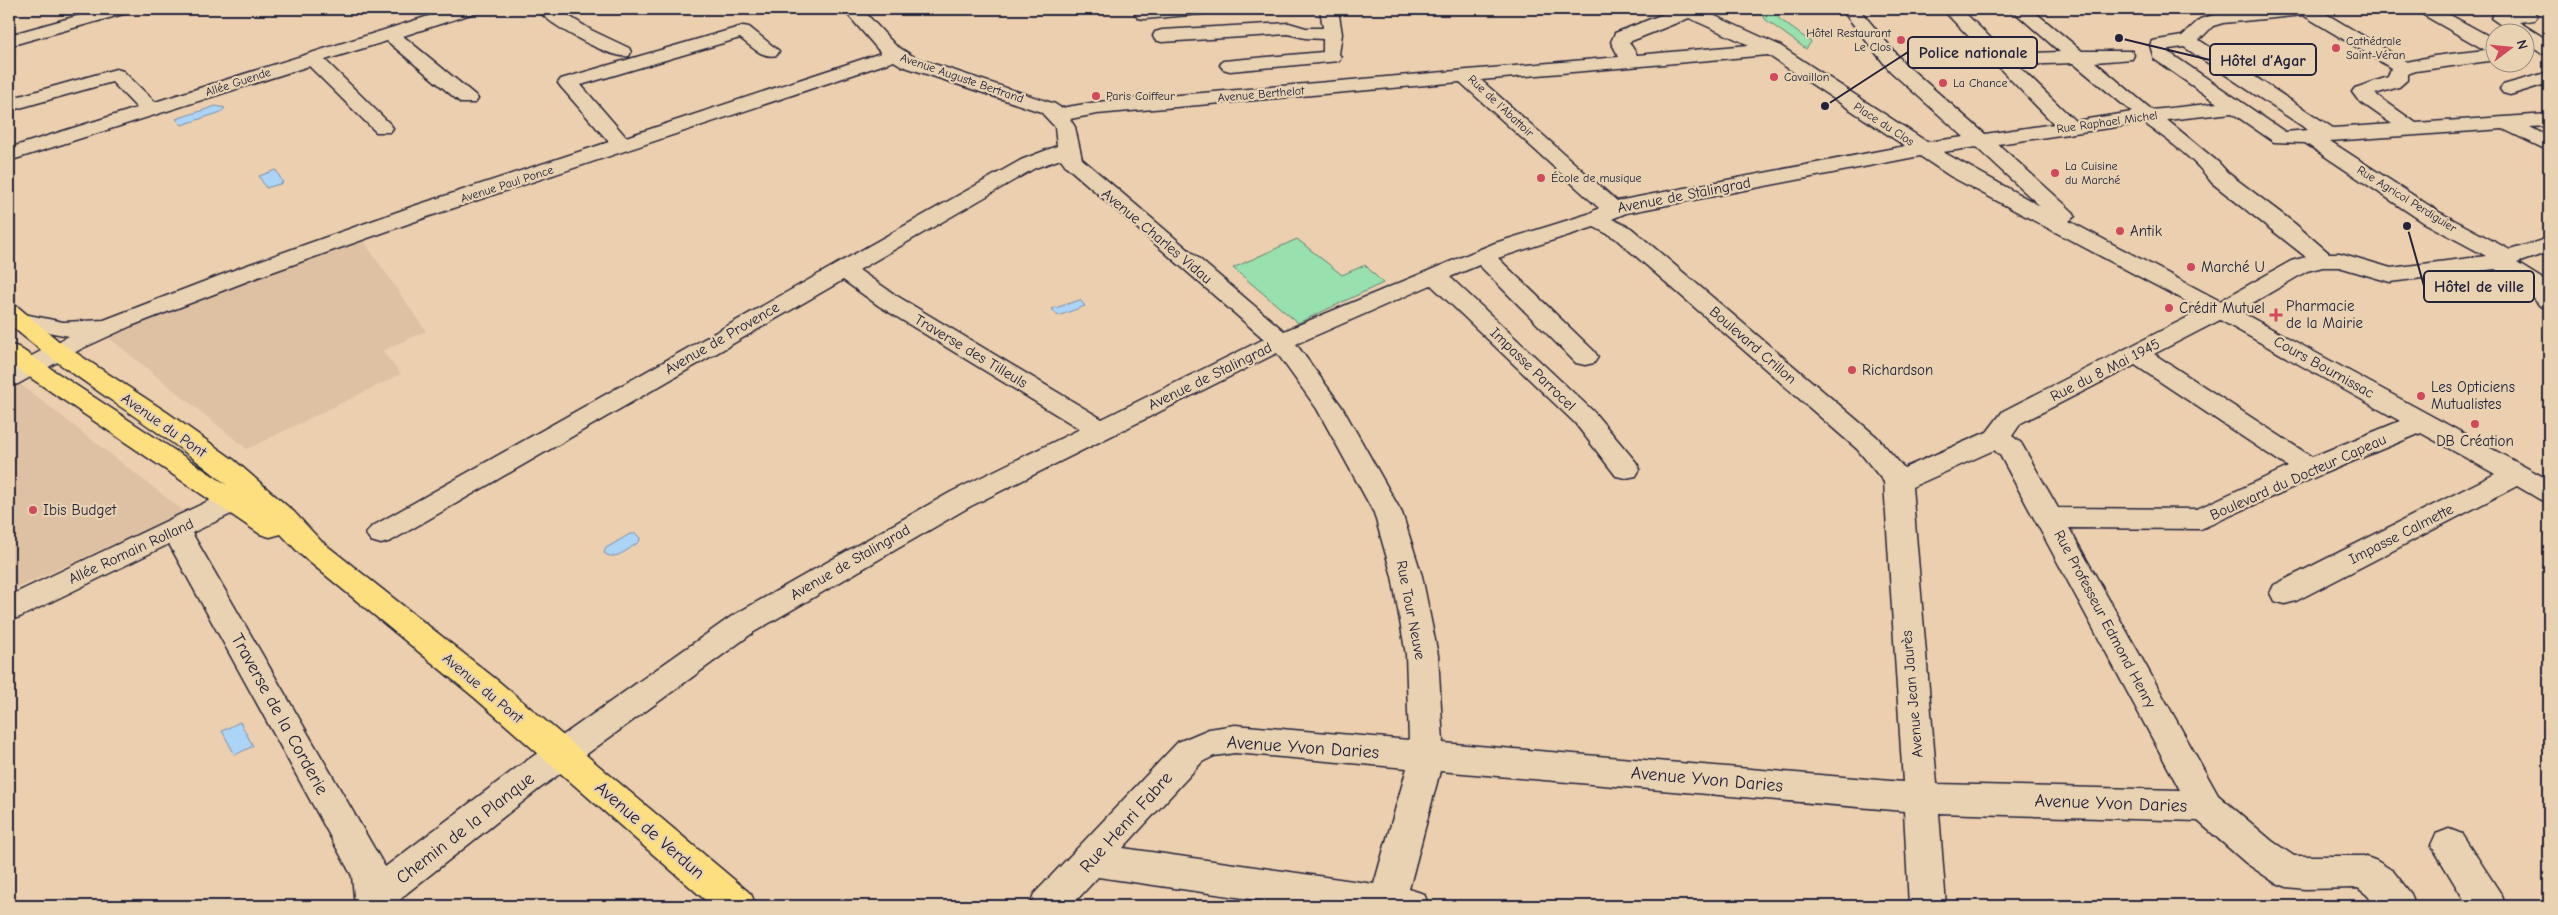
<svg xmlns="http://www.w3.org/2000/svg" width="2558" height="915" font-family="'Comic Neue',sans-serif">
<style>
.built{fill:#dec0a3}
.green{fill:#98e0ae;stroke:#5d8174}
.water{fill:#acd4f7;stroke:#758dac}
.lines{fill:none;stroke-linecap:round;stroke-linejoin:round}
.minor-casing{stroke:#22223b;stroke-width:3}
.major-casing{stroke:#22223b;stroke-width:3}
.minor{fill:#e8d2b2;fill-rule:evenodd}
.major{fill:#fddf80;fill-rule:evenodd}
.poi-dot{fill:#d1495b;stroke:#e8d2b2;stroke-width:2}
.labels{text-anchor:middle;stroke-width:4.5;stroke-linejoin:round;paint-order:stroke}
.far-poi-label{font-size:12px;fill:#22223b;stroke:#e8d2b2;text-anchor:start}
.far-street-label{font-size:12px;fill:#22223b;stroke:#e8d2b2}
.street-label{font-size:15px;fill:#22223b;stroke:#e8d2b2}
.poi-label{font-size:15px;fill:#22223b;stroke:#e8d2b2;text-anchor:start}
.near-street-label{font-size:18px;fill:#22223b;stroke:#e8d2b2}
.leader{fill:none;stroke:#22223b;stroke-width:2}
.callout-dot{fill:#22223b;stroke:#e8d2b2;stroke-width:2}
.callout{fill:#e8d2b2;stroke:#22223b;stroke-width:2}
.callout-label{font-size:16px;text-anchor:middle;font-weight:bold;fill:#22223b}
</style>
<rect width="100%" height="100%" fill="#eccfae"/>
<filter id="ink" filterUnits="userSpaceOnUse"><feTurbulence type="fractalNoise" baseFrequency=".02" numOctaves="2"/><feDisplacementMap in="SourceGraphic" scale="10" xChannelSelector="R" yChannelSelector="G"/><feConvolveMatrix kernelMatrix="1 2 1 2 8 2 1 2 1" color-interpolation-filters="sRGB"/></filter>
<g filter="url(#ink)">
<path class="built" d="M362 239 426 331 382 351 401 374 247 449 108 337 239 284Z
M9 379 24 387 185 512 9 591Z"/>
<path class="green" d="M1746 9H1806L1804 12 1782 13 1778 18 1811 42 1806 49 1766 20 1762 15Z
M1297 239 1342 275 1365 265 1383 283 1298 323 1233 268Z"/>
<path class="water" d="M216 106 225 108 221 112 182 125 176 119Z
M276 170 283 183 266 188 259 176Z
M1080 300 1085 306 1058 316 1052 309Z
M630 534H636L640 538 639 542C628 549 615 562 604 553L606 548Z
M240 722 253 746 235 755 222 731Z"/>
<g class="lines">
<g class="minor-casing">
<path id="minor" d="M102 9H130L127 13 9 46V35Z
M451 9H477L474 13 403 36 475 95 478 99 475 103H461L387 41 325 60 390 124 393 128 390 132H376L309 66 9 161V148L137 108 112 82 9 111V99L116 69 123 71 155 102Z
M537 9H558L591 30 629 48 631 52 629 56C612 60 547 24 537 9Z
M843 9H862L895 45 916 58 1055 104 1061 108 1097 102 1619 57 1611 42 1615 33 1676 9H1705L1704 11 1779 45 1927 142 1964 137 1890 71 1841 9H1859L1904 63 1985 134 2054 124 1942 9H1961L2007 54 2060 52 2011 9H2031L2082 51H2132L2134 55 2132 59 2095 62 2152 110 2217 103 2154 59 2150 45 2152 41 2182 36 2200 19 2231 10 2318 9 2407 62 2434 56 2485 50 2420 13 2417 9H2439L2496 40V60L2416 71 2407 74V80L2399 87 2375 94 2416 123 2549 114V126L2530 127 2549 137V151L2503 129 2330 141 2439 212 2510 250 2549 238V252L2517 263 2541 278 2549 287V308L2540 306 2525 288 2495 269 2390 282 2339 267H2323L2307 271 2239 311 2549 480V502L2539 499 2517 486 2296 601 2285 604 2274 601 2270 593 2274 585 2495 474 2421 433 2320 475 2201 529 2069 528 2218 795 2272 841 2294 856H2364L2377 861 2393 871 2411 894 2416 906H2376L2367 895 2358 888 2305 889 2287 887 2274 882 2246 863 2198 821 1939 813 1946 906H1909L1904 811 1440 771 1409 889 1424 894 1429 906H1299L1098 877 1071 906H1029L1034 894 1178 742 1209 729 1235 725 1409 740 1406 655 1392 576 1374 513 1317 409 1277 353 971 506 754 632 539 789 407 893 394 906H355L352 876 169 544 20 617 9 620V596L242 485 252 482 262 485 266 492 262 499 192 533 385 867 515 769 732 616 951 492 1080 429 879 306 843 280 391 541 381 544 371 541 366 534 371 527 1021 160 1057 146 1055 127 1041 112 902 66 894 61 430 216 258 277 131 326 81 349 18 384 9 386V368L69 336 10 325V315L19 313 63 322 104 320 242 267 414 206 609 142 561 87 558 83 561 79 743 26 749 27 779 51 777 55C762 59 751 46 740 38L581 85 626 137 881 53ZM2303 15 2391 68 2388 77 2355 88 2352 92 2358 100 2392 124 2333 128 2199 40 2213 26 2223 23ZM1689 18 1749 45 1637 55 1629 42ZM2184 47 2308 130 2285 132 2170 53 2169 49ZM1768 55 1905 146 1617 201 1481 80ZM2073 63 2132 112 2075 121 2017 65ZM1460 82 1599 208 1588 214 1495 243 1284 331 1082 159 1075 127 1070 119 1097 114ZM2232 113 2274 142 2305 143 2423 222 2486 256 2391 268 2340 253H2329L2294 223 2228 173 2218 162 2167 120ZM2144 123C2169 141 2194 158 2212 183L2306 257 2291 261 2220 301 2069 221 2075 216 2072 211 1998 144ZM1976 147 2040 206 1943 152ZM1920 156 1950 176 2202 310 2003 411 1987 432 1904 468 1877 437 1631 228 1612 219 1626 213ZM1061 159 1066 166 1264 339 1102 419 897 296 859 270 1035 168ZM1594 227 1615 238 1857 449 1884 482 1903 782 1443 743 1438 655 1422 576 1402 513 1342 407 1296 344 1431 285 1575 423 1616 476 1626 478 1636 476 1640 469 1636 462 1593 411 1450 277 1479 265 1576 363 1585 365 1594 363 1598 357 1594 351 1498 258ZM2220 320 2229 325 2400 421 2312 457 2154 354ZM2135 365 2288 467 2197 509 2058 508 2021 443 2012 436 2021 423ZM1994 450 2000 455 2180 790 1937 784 1912 487ZM1235 753 1407 768 1374 884 1123 848 1202 762 1214 756Z
M1144 9H1210L1207 13 1201 14 1144 19 1138 18 1135 14 1138 10Z
M1320 9H1338L1342 34 1339 54 1341 57 1339 61 1230 71 1223 69 1220 65 1223 61 1323 52V39L1305 38 1288 34 1162 42 1155 40 1153 36 1155 32 1162 30 1289 23 1306 28H1323Z
M2528 11 2534 12 2537 16 2534 20 2519 22 2549 41V55L2542 53 2526 42V32H2511L2491 18 2494 14Z
M2549 72V83L2510 95 2503 93 2500 89 2503 85Z
M2449 829 2462 834 2501 894 2506 906H2468L2431 845 2436 834Z"/>
</g>
<g class="major-casing">
<path id="major" d="M9 305 18 307 61 343 168 413 234 460 294 512 321 541 497 680 751 894 756 906H712L475 698 301 555 281 534 270 537 260 534 9 363V344L18 347 227 485C158 427 78 383 9 324Z"/>
</g>
<use href="#minor" class="minor"/>
<use href="#major" class="major"/>
</g>
</g>
<g class="poi-dot">
<circle cx="1901" cy="40" r="5"/>
<circle cx="2336" cy="48" r="5"/>
<circle cx="1774" cy="77" r="5"/>
<circle cx="1943" cy="83" r="5"/>
<circle cx="1096" cy="96" r="5"/>
<circle cx="2055" cy="173" r="5"/>
<circle cx="1541" cy="178" r="5"/>
<circle cx="2120" cy="231" r="5"/>
<circle cx="2191" cy="267" r="5"/>
<circle cx="2169" cy="308" r="5"/>
<path d="M2273.5 307.5h5v5h5v5h-5v5h-5v-5h-5v-5h5z"/>
<circle cx="1852" cy="370" r="5"/>
<circle cx="2421" cy="396" r="5"/>
<circle cx="2475" cy="424" r="5"/>
<circle cx="33" cy="510" r="5"/>
</g>
<g class="labels">
<g class="far-poi-label">
<text x="1891" y="37" text-anchor="end">Hôtel Restaurant<tspan x="1891" dy="14">Le Clos</tspan></text>
<text x="2346" y="45">Cathédrale<tspan x="2346" dy="14">Saint-Véran</tspan></text>
<text x="1784" y="81">Cavaillon</text>
<text x="1953" y="87">La Chance</text>
<text x="1106" y="100">Paris Coiffeur</text>
<text x="2065" y="170">La Cuisine<tspan x="2065" dy="14">du Marché</tspan></text>
<text x="1551" y="182">École de musique</text>
</g>
<g class="far-street-label">
<text transform="translate(962 78) rotate(19)" y="4">Avenue Auguste Bertrand</text>
<text transform="translate(238 82) rotate(-18)" y="4">Allée Guende</text>
<text transform="translate(1261 94) rotate(-5)" y="4">Avenue Berthelot</text>
<text transform="translate(1501 106) rotate(43)" y="4">Rue de l'Abattoir</text>
<text transform="translate(2107 122) rotate(-8)" y="4">Rue Raphael Michel</text>
<text transform="translate(1884 124) rotate(33)" y="4">Place du Clos</text>
<text transform="translate(507 184) rotate(-18)" y="4">Avenue Paul Ponce</text>
<text transform="translate(2407 199) rotate(32)" y="4">Rue Agricol Perdiguier</text>
</g>
<g class="street-label">
<text transform="translate(1684 195) rotate(-11)" y="5">Avenue de Stalingrad</text>
<text transform="translate(1157 236) rotate(40)" y="5">Avenue Charles Vidau</text>
<text transform="translate(722 338) rotate(-30)" y="5">Avenue de Provence</text>
<text transform="translate(1753 345) rotate(41)" y="5">Boulevard Crillon</text>
<text transform="translate(971 351) rotate(31)" y="5">Traverse des Tilleuls</text>
<text transform="translate(2324 367) rotate(29)" y="5">Cours Bournissac</text>
<text transform="translate(1533 369) rotate(44)" y="5">Impasse Parrocel</text>
<text transform="translate(2105 370) rotate(-27)" y="5">Rue du 8 Mai 1945</text>
<text transform="translate(1210 376) rotate(-26)" y="5">Avenue de Stalingrad</text>
<text transform="translate(164 425) rotate(35)" y="5">Avenue du Pont</text>
<text transform="translate(2298 477) rotate(-24)" y="5">Boulevard du Docteur Capeau</text>
<text transform="translate(2401 534) rotate(-27)" y="5">Impasse Calmette</text>
<text transform="translate(131 551) rotate(-25)" y="5">Allée Romain Rolland</text>
<text transform="translate(850 562) rotate(-30)" y="5">Avenue de Stalingrad</text>
<text transform="translate(1411 610) rotate(79)" y="5">Rue Tour Neuve</text>
<text transform="translate(2105 619) rotate(62)" y="5">Rue Professeur Edmond Henry</text>
<text transform="translate(483 688) rotate(40)" y="5">Avenue du Pont</text>
<text transform="translate(1912 694) rotate(-95)" y="5">Avenue Jean Jaurès</text>
</g>
<g class="poi-label">
<text x="2130" y="236">Antik</text>
<text x="2201" y="272">Marché U</text>
<text x="2286" y="311">Pharmacie<tspan x="2286" dy="17">de la Mairie</tspan></text>
<text x="2179" y="313">Crédit Mutuel</text>
<text x="1862" y="375">Richardson</text>
<text x="2431" y="392">Les Opticiens<tspan x="2431" dy="17">Mutualistes</tspan></text>
<text x="2475" y="446" text-anchor="middle">DB Création</text>
<text x="43" y="515">Ibis Budget</text>
</g>
<g class="near-street-label">
<text transform="translate(280 714) rotate(61)" y="6">Traverse de la Corderie</text>
<text transform="translate(1303 747) rotate(4)" y="6">Avenue Yvon Daries</text>
<text transform="translate(1707 779) rotate(5)" y="6">Avenue Yvon Daries</text>
<text transform="translate(2111 803) rotate(2)" y="6">Avenue Yvon Daries</text>
<text transform="translate(1126 822) rotate(-48)" y="6">Rue Henri Fabre</text>
<text transform="translate(465 828) rotate(-38)" y="6">Chemin de la Planque</text>
<text transform="translate(650 830) rotate(41)" y="6">Avenue de Verdun</text>
</g>
</g>
<path class="leader" d="M1825 106L1908 52M2119 38L2210 60M2407 226L2424 286"/>
<g class="callout-dot">
<circle cx="1825" cy="106" r="5"/>
<circle cx="2119" cy="38" r="5"/>
<circle cx="2407" cy="226" r="5"/>
</g>
<g class="callout">
<rect x="1908" y="37" width="129" height="31" rx="5"/>
<rect x="2210" y="44" width="106" height="31" rx="5"/>
<rect x="2424" y="271" width="110" height="31" rx="5"/>
</g>
<g class="callout-label">
<text x="1973" y="58">Police nationale</text>
<text x="2263" y="66">Hôtel d’Agar</text>
<text x="2479" y="292">Hôtel de ville</text>
</g>
<rect width="2558" height="915" fill="none" stroke="#e8d2b2" stroke-width="30"/>
<rect x="15" y="15" width="2528" height="885" fill="none" stroke="#22223b" stroke-width="2" filter="url(#ink)"/>
<g transform="translate(2510 48) rotate(74)"><circle r="24" fill="#e8d2b2" stroke="#998c82"/>
<path d="M0-4L9 19L0 12L-9 19Z" fill="#d1495b"/>
<text y="-8" font-size="14" font-weight="bold" text-anchor="middle" fill="#22223b">N</text>
</g>
</svg>
